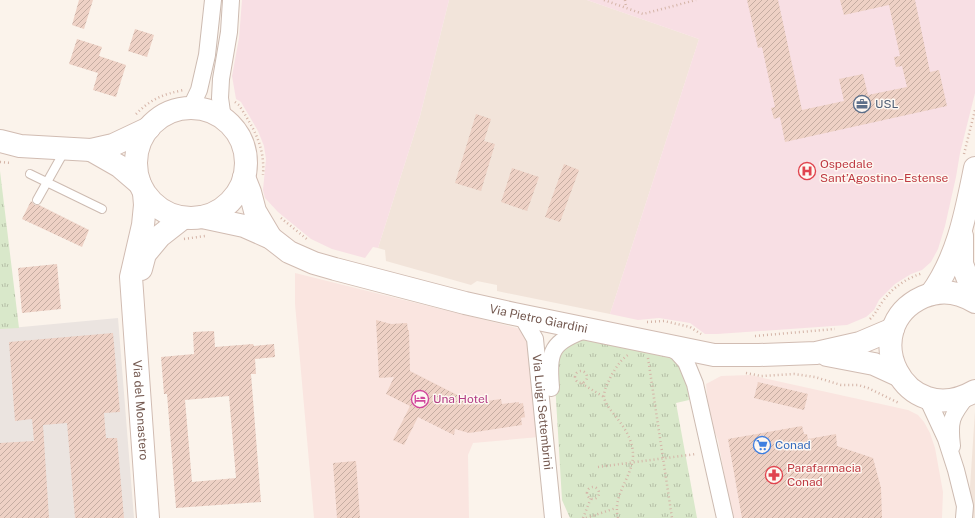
<svg xmlns="http://www.w3.org/2000/svg" width="975" height="518" font-family="'Public Sans',sans-serif">
<style>
.residential{fill:#f2e4da}
.commercial{fill:#fae5e0}
.industrial{fill:#ebe4e0}
.medical{fill:#f8dfe4}
.grass{fill:url(#grass-tufts)}
.building{fill:url(#building-hatch);fill-rule:evenodd}
.lines{fill:none;stroke-linecap:round;stroke-linejoin:round}
.lane-casing{stroke:#cdbbb1;stroke-width:10}
.street-casing{stroke:#cdbbb1;stroke-width:18}
.secondary-casing{stroke:#d1bcb2;stroke-width:24}
.path{stroke:#d4b4a7;stroke-width:2.5;stroke-dasharray:1 3;stroke-linecap:butt}
.lane{stroke:#fff;stroke-width:8}
.street{stroke:#fff;stroke-width:16}
.secondary{stroke:#fff;stroke-width:22}
.labels{text-anchor:middle;stroke-width:3;stroke-linejoin:round;paint-order:stroke}
.service-label{font-size:12px;fill:#4e5e75;stroke:#fef7f1;text-anchor:start}
.health-label{font-size:12px;fill:#be3a42;stroke:#fef7f1;text-anchor:start}
.street-label{font-size:12px;fill:#745950;stroke:#fef7f1}
.hotel-label{font-size:12px;fill:#b23c85;stroke:#fef7f1;text-anchor:start}
.shop-label{font-size:12px;fill:#366cbe;stroke:#fef7f1;text-anchor:start}
</style>
<defs>
<pattern id="grass-tufts" width="24" height="20" patternUnits="userSpaceOnUse"><rect width="24" height="20" fill="#d9e8ca"/><path d="M3 7l-1-3M5 7V3M7 7l1-3M15 17l-1-3M17 17v-4M19 17l1-3" fill="none" stroke="#b5bfa6"/></pattern>
<pattern id="building-hatch" width="6" height="6" patternUnits="userSpaceOnUse"><rect width="6" height="6" fill="#eed1c5"/><path d="M-1 1l2-2M0 6l6-6M5 7l2-2" fill="none" stroke="#c5ada2"/></pattern>
</defs>
<rect width="100%" height="100%" fill="#fbf3eb"/>
<path class="residential" d="M449 0H587L699 39 610 314 497 291V285L477 281 471 285 386 261 385 250 378 248 420 116Z
M975 411V518H968Z"/>
<path class="commercial" d="M295 273 521 329 527 335 539 437 473 443 468 455 469 518H314L295 304Z
M750 375 908 410 918 415 924 422 930 433 935 448 943 492 942 518H732L718 440 709 418 706 384 721 376Z"/>
<path class="industrial" d="M118 318 134 518H0V329Z"/>
<path class="medical" d="M242 0H449L420 116 378 248 373 247 365 258 332 249 311 239 278 212 265 198 263 190 266 159 264 146 258 131 241 102 236 99 232 76 239 38Z
M587 0H975V93L960 153 956 177 945 226 938 249 931 262 922 270 911 274 895 284 879 300 874 310 866 317 847 325 717 334H705L690 323 659 318 638 320 610 314 699 39Z"/>
<path class="grass" d="M0 171 19 328 0 329Z
M579 339 669 356C684 369 688 381 689 400L676 403 697 518H570L562 500 554 366 557 354Z"/>
<path class="building" d="M79 0H93L84 29 72 25Z
M747 0H778L802 110 844 101 839 79 863 74 868 95 907 87 902 66 896 67 894 57 900 56 889 5 844 15 840 0H915L930 72 939 70 947 106 785 142 780 117 774 119 771 108 775 107 762 47 758 48Z
M135 29 154 35 147 57 128 51Z
M77 39 102 47 99 56 126 65 116 97 93 90 98 73 69 64Z
M476 114 491 119 484 141 495 144 481 191 455 183Z
M564 164 579 170 560 222 545 217Z
M512 168 539 177 527 211 501 202Z
M31 201 35 205H39L89 230 82 247 22 219Z
M57 264 61 309 22 313 18 268Z
M376 320 391 324 407 323 408 330H409L410 371 473 403 501 399 502 404 519 402V404L523 403 525 417 521 418 522 425 469 433 455 429 454 435 418 417 404 445 393 440 410 406 386 394 394 377 379 378Z
M214 331 215 347 253 344 254 346 274 344 275 357 255 359 256 374H251L261 502 176 508 167 394H164L161 357 194 354 193 332ZM229 396 236 478 192 482 185 400Z
M113 333 120 412 104 413 106 438H117L124 518H75L67 423 43 425 49 518H0V443L34 441 32 419 15 421 9 342Z
M758 382 808 394 804 410 754 398Z
M802 426 804 434H807L808 439 836 434 837 446 873 458 881 488 882 518H742L728 439Z
M356 461 360 518H337L333 463Z"/>
<g class="lines">
<g class="lane-casing">
<path id="lane" d="M30 174 102 209
M37 200 65 150"/>
</g>
<g class="street-casing">
<g id="street">
<path d="M190 109 199 90 207 55 213 0"/>
<path d="M223 119 220 98 221 79 229 32 231 0"/>
<path id="s1" d="M514 314 524 320 535 339 553 518"/>
<path d="M668 346 677 352 686 362 695 384 725 518"/>
<path d="M551 388C548 350 551 342 588 329"/>
<path d="M927 398 946 439 956 470 965 506 964 518"/>
<path d="M952 446C949 421 951 416 967 396"/>
</g>
</g>
<g class="secondary-casing">
<g id="secondary">
<circle cx="191" cy="163" r="55"/>
<path d="M0 141 20 146 91 150 113 145 149 128"/>
<path d="M91 150 119 166 140 184"/>
<path d="M244 177 250 192 255 211 271 238"/>
<path id="s2" d="M144 193 145 205 143 225 131 277 148 518"/>
<path id="s3" d="M202 217 244 226 271 238 289 252 314 263 335 269 465 303 514 314 714 355H759L816 353 860 343 893 329"/>
<path d="M962 236V264L975 297"/>
<path d="M141 269 145 254 160 236 183 218"/>
<path d="M931 294C958 257 966 212 975 168"/>
<path d="M975 302C959 292 941 289 923 297 855 328 904 432 975 391"/>
<path d="M827 355 874 364 898 375"/>
</g>
</g>
<path class="path" d="M604 0 643 14 696 0
M625 0 626 7
M235 102 239 105C254 129 265 146 263 175
M136 114C151 99 163 94 184 90
M964 154 975 110
M0 162 11 163
M281 218 308 240
M184 239 205 236
M870 319C877 312 877 309 883 301 893 287 907 278 923 273
M647 322 664 321 690 327 701 334
M755 336 835 329
M648 358 672 518
M575 377a6 6 0 1 1 12 0a6 6 0 1 1-12 0Z
M746 373 761 376 794 374 815 377 841 385H858L868 388 899 403
M582 383 584 385 604 397
M598 467 696 454
M587 493a6 6 0 1 1 12 0a6 6 0 1 1-12 0Z
M583 518 591 498
M586 518 616 508
M618 518C612 495 632 478 633 456 633 438 623 426 613 413 609 408 605 403 604 397 604 389 608 383 611 376 616 368 620 360 628 355"/>
<use href="#lane" class="lane"/>
<use href="#street" class="street"/>
<use href="#secondary" class="secondary"/>
</g>
<defs>
<g id="office-ring" transform="scale(0.9)"><circle r="9.5" fill="#fef7f1" stroke="#5c6f8a" stroke-width="1.5"/><path d="M-6-3h4V-5.5h4V-3h4V5H-6ZM-1-4.5V-3h2v-1.5ZM-6 0V1H6V0Z" fill="#5c6f8a"/></g>
<g id="hospital-ring" transform="scale(0.9)"><circle r="9.5" fill="#fef7f1" stroke="#e0444e" stroke-width="1.5"/><path d="M-5-5h3v3.5h4V-5h3V5h-3V1.5h-4V5h-3Z" fill="#e0444e"/></g>
<g id="hotel-ring" transform="scale(0.9)"><circle r="9.5" fill="#fef7f1" stroke="#d1479c" stroke-width="1.5"/><path d="M-6-4.5h1.5V1H6V5H4.5V3h-9V5H-6ZM-4 0a1.8 1.8 0 1 1 3.6 0ZM.5 0V-2.5h3Q6-2.5 6 0Z" fill="#d1479c"/></g>
<g id="supermarket-ring" transform="scale(0.9)"><circle r="9.5" fill="#fef7f1" stroke="#3f7fe0" stroke-width="1.5"/><path d="M-6-5.5h2.5l.6 2H6L4.5 2H-2.5L-4.4-4H-6ZM-1.5 3.2a1.3 1.3 0 1 0 .1 0ZM3 3.2a1.3 1.3 0 1 0 .1 0Z" fill="#3f7fe0"/></g>
<g id="pharmacy-ring" transform="scale(0.9)"><circle r="9.5" fill="#fef7f1" stroke="#e0444e" stroke-width="1.5"/><path d="M-2-6h4v4h4v4h-4v4h-4v-4h-4v-4h4Z" fill="#e0444e"/></g>
</defs>
<g fill-rule="evenodd">
<use href="#office-ring" x="862" y="104"/>
<use href="#hospital-ring" x="807" y="171"/>
<use href="#hotel-ring" x="420" y="399"/>
<use href="#supermarket-ring" x="762" y="445"/>
<use href="#pharmacy-ring" x="774" y="475"/>
</g>
<g class="labels">
<g class="service-label">
<text x="875" y="108">USL</text>
</g>
<g class="health-label">
<text x="820" y="168">Ospedale<tspan x="820" dy="14">Sant’Agostino–Estense</tspan></text>
<text x="787" y="472">Parafarmacia<tspan x="787" dy="14">Conad</tspan></text>
</g>
<g class="street-label">
<text dy="4" stroke="none"><textPath href="#s3" startOffset="354">Via Pietro Giardini</textPath></text>
<text dy="4" stroke="none"><textPath href="#s2" startOffset="219">Via del Monastero</textPath></text>
<text dy="4" stroke="none"><textPath href="#s1" startOffset="107">Via Luigi Settembrini</textPath></text>
</g>
<g class="hotel-label">
<text x="433" y="403">Una Hotel</text>
</g>
<g class="shop-label">
<text x="775" y="449">Conad</text>
</g>
</g>
</svg>
